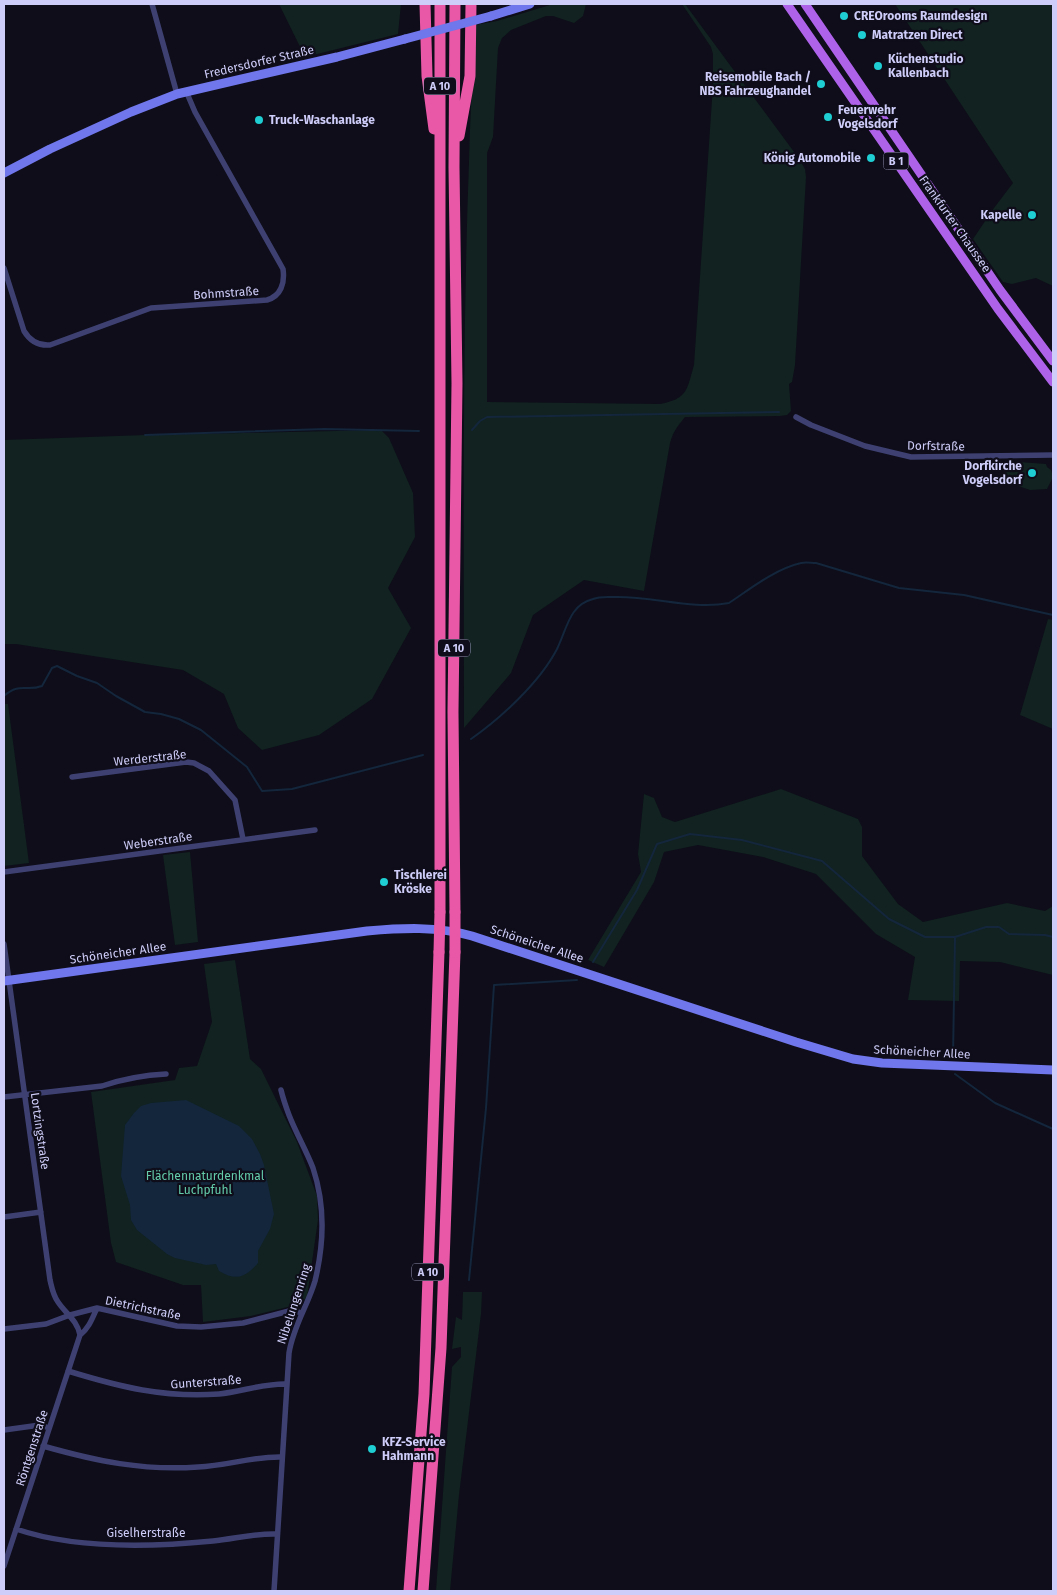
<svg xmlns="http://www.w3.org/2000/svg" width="1057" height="1595" font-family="'Fira Sans',sans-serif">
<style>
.green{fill:#112220}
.water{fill:#13263c}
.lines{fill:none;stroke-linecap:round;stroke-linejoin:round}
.stream{stroke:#13263c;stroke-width:2}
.street{stroke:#3e4072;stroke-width:5.5}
.secondary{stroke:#7076eb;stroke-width:9}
.primary{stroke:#ad62e9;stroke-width:9}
.highway{stroke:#e858a7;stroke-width:11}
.secondary-bridge{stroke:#7076eb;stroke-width:9}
.highway-bridge{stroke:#e858a7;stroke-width:11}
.poi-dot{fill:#1eced3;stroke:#0e0d19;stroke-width:2}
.labels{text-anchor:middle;stroke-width:4.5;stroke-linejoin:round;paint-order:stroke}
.shield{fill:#0e0d19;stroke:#9493b5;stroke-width:1}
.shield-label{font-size:11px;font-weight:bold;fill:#ceccf8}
.poi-label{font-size:12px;font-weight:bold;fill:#ceccf8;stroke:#0e0d19;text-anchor:start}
.street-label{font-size:12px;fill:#ceccf8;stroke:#0e0d19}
.park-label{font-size:12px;fill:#64ccab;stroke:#0e0d19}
</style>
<rect width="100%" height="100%" fill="#0e0d19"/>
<path class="green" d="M279 4H401L398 34 305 57Z
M553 4H586L583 16 574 23 553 16H546L511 30 502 38 498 48 493 137 487 153V402L660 404C688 399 687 389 694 365L713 85V54L711 47 682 4H685L800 160 805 169 806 177 795 365 792 382 789 384 791 411 787 415 780 416 685 417C677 427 674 430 670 443L644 591 584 580 533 615 511 673 464 728C464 539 462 350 469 161 470 116 473 71 475 25L497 21Z
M895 4H1053V286L1036 278 1012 284 1003 282 973 239 994 208 1013 183Z
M381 430 389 438 413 493 415 537 388 588 411 628 372 699 319 735 262 750 238 728 224 694 183 670 16 644H4V440L145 435Z
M1004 461 1046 464 1047 467 1051 470 1053 477 1047 489 1030 490 1006 482Z
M1048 619 1053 620V729L1020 715Z
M4 704H8L29 863 4 866Z
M781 789 858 819 862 827V856L898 904 923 922 1007 903 1045 911 1053 906V975L1000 962 960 961 959 1001 908 1000 915 957 876 934 816 874 763 857 698 845 664 852 654 882 604 967 588 960 641 872 638 854 644 794 654 798 662 817 675 822Z
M190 852 198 942 175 945 163 855Z
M235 960 250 1059 261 1069 297 1142 317 1196 318 1220 307 1297 300 1304 251 1316 203 1322 201 1285H183L116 1262 111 1243 91 1092 175 1080 179 1068 197 1066 212 1022 204 964Z
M463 1292H482L481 1314 459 1495 450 1591H436L452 1367 461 1357V1347L452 1349 456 1317 462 1320Z"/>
<path class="water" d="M186 1100 239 1126 252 1139 260 1154 264 1165 274 1214 270 1229 258 1251V1263C245 1278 236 1281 219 1271L216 1264 206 1265 175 1258 167 1254 137 1230 131 1220 130 1205 121 1176 125 1125 134 1113 141 1106 151 1103Z"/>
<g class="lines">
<path class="stream" d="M472 430 480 421 487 417 779 412
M145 435 325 429 419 431
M4 696C20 682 26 692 42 686L52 668 57 666 77 676 97 683 116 696 145 712 161 714 179 719 201 730 247 767 262 791 292 789 423 755
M471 739C501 718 540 682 557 649 567 629 569 605 593 599 600 596 608 597 615 597 653 596 692 610 729 603 750 589 775 569 801 563 806 562 811 563 816 563L899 588 964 595 1053 615
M593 962 637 890 657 844 690 834 742 840 822 861 889 919 925 937H955L986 927H999L1009 934 1045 935 1053 937
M953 1057 955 937
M955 1074 995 1103 1053 1129
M469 1280 486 1108 494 985 577 980"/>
<path class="street" d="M152 4 177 94
M4 268 24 331C30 341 38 346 50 345L151 308 267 300C281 296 285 283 283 269L195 112 186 91
M796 417 811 425 865 446 911 457 1053 455
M72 777 186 762 194 763 209 771 235 800 243 839
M4 872 315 830
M4 944 50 1280C52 1288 53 1295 58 1302 66 1314 77 1320 80 1335L4 1566
M4 1097 102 1086C123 1079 144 1075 166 1074
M4 1217 41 1212
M4 1329 46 1324 70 1315 97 1308 177 1326 201 1327 243 1323 293 1310 301 1313
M80 1335C89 1328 92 1319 97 1308
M68 1371C120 1387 164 1398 219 1394 241 1392 264 1383 287 1384
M4 1430 40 1425 49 1428
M43 1446C96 1461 143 1471 198 1467 227 1466 254 1456 282 1457
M16 1529C74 1549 152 1547 213 1541 234 1539 256 1533 277 1534
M274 1591 289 1353C293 1327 308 1305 315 1281 324 1244 325 1204 313 1168 306 1150 296 1133 289 1115 286 1107 283 1098 281 1090"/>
<path class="secondary" d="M491 16 530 4
M4 173 50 149 131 112 177 94 337 57 405 39
M4 981 367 931C402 928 437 926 472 936L796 1042 853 1059 882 1063 1053 1070"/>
<path class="primary" d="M787 4 998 309 1053 382
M805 4 1000 290 1053 361"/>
<path class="highway" d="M425 4 427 76 434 129
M455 4 454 167 457 383 453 712 455 912
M459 136 470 76 471 4
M440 912V4
M409 1591 424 1394 439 952
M423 1591 441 1348 455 952"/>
<path class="secondary-bridge" d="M405 39 491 16"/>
<path class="highway-bridge" d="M439 952 440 912
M455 952V912"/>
</g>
<g class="poi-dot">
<circle cx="844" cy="16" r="5"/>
<circle cx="862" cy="35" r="5"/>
<circle cx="878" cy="66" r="5"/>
<circle cx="821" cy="84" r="5"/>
<circle cx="828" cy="117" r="5"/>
<circle cx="259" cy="120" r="5"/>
<circle cx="871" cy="158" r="5"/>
<circle cx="1032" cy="215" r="5"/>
<circle cx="1032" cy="473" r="5"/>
<circle cx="384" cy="882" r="5"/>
<circle cx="372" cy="1449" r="5"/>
</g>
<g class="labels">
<g class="shield">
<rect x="424" y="77.5" width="32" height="17" rx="4"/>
<rect x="883.5" y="152.5" width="25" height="17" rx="4"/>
<rect x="438" y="639.5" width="32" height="17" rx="4"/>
<rect x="412" y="1263.5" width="32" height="17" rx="4"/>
</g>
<g class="shield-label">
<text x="440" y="90">A 10</text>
<text x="896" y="165">B 1</text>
<text x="454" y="652">A 10</text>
<text x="428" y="1276">A 10</text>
</g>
<g class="poi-label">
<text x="854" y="20">CREOrooms Raumdesign</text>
<text x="872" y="39">Matratzen Direct</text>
<text x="888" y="63">Küchenstudio<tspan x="888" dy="14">Kallenbach</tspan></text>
<text x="811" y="81" text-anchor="end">Reisemobile Bach /<tspan x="811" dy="14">NBS Fahrzeughandel</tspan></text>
<text x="838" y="114">Feuerwehr<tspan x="838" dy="14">Vogelsdorf</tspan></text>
<text x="269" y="124">Truck-Waschanlage</text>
<text x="861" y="162" text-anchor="end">König Automobile</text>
<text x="1022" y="219" text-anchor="end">Kapelle</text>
<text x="1022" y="470" text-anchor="end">Dorfkirche<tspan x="1022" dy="14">Vogelsdorf</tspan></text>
<text x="394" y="879">Tischlerei<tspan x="394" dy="14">Kröske</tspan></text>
<text x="382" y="1446">KFZ-Service<tspan x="382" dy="14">Hahmann</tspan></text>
</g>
<g class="street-label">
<text transform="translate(259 62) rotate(-13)" y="4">Fredersdorfer Straße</text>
<text transform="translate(955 224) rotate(55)" y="4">Frankfurter Chaussee</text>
<text transform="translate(226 293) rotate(-4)" y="4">Bohmstraße</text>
<text transform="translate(936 446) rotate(1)" y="4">Dorfstraße</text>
<text transform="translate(150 758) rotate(-6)" y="4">Werderstraße</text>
<text transform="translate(158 841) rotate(-8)" y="4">Weberstraße</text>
<text transform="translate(537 944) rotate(18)" y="4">Schöneicher Allee</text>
<text transform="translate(118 953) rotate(-8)" y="4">Schöneicher Allee</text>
<text transform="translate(922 1052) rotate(3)" y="4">Schöneicher Allee</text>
<text transform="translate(40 1131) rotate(82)" y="4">Lortzingstraße</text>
<text transform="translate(294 1304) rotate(-72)" y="4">Nibelungenring</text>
<text transform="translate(143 1308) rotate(12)" y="4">Dietrichstraße</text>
<text transform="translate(206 1382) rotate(-4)" y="4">Gunterstraße</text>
<text transform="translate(32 1448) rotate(-72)" y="4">Röntgenstraße</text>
<text x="146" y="1537">Giselherstraße</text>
</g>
<g class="park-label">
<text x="205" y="1180">Flächennaturdenkmal<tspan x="205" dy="14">Luchpfuhl</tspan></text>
</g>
</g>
<rect width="1057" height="1595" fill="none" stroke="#ceccf8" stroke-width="10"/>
</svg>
